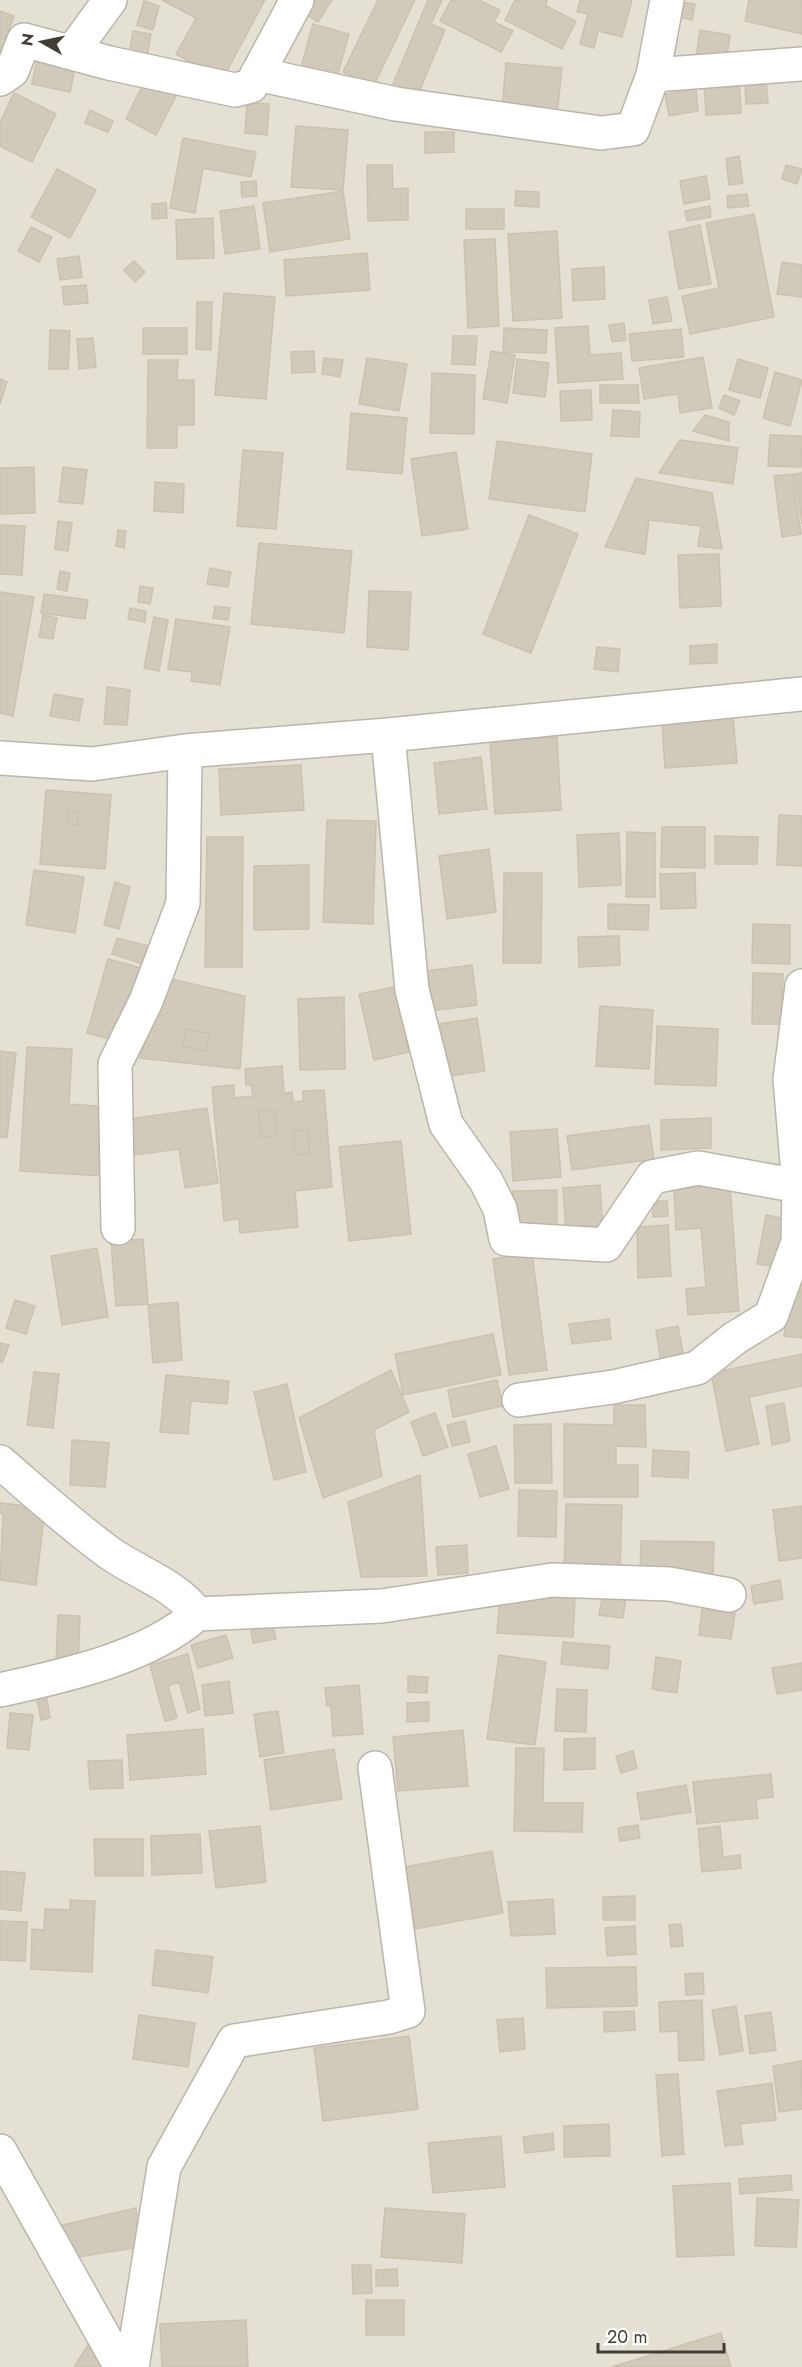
<svg xmlns="http://www.w3.org/2000/svg" width="802" height="2367" font-family="Jost,sans-serif">
<style>
.residential{fill:#e4e0d3}
.building{fill:#d1cabb;stroke:#cbc2af;stroke-width:1.5;fill-rule:evenodd}
.lines{fill:none;stroke-linecap:round;stroke-linejoin:round}
.minor-casing{stroke:#bbb6a8;stroke-width:36}
.minor{stroke:#fff;stroke-width:33}
</style>
<rect width="100%" height="100%" fill="#f1eee5"/>
<path class="residential" d="M0 0H802V2367H0Z"/>
<path class="building" d="M162 0H265L222 80 176 54 196 18Z
M308 0H332L318 22 301 11Z
M378 0H415L373 87 343 72Z
M428 0H442L431 24 445 30 417 97 392 86Z
M451 0H479L500 10 494 22 513 31 501 52 440 21Z
M515 0H547L546 6 576 21 562 49 505 20Z
M580 0H632L622 37 598 31 594 48 580 44 588 14 577 12Z
M749 0H802V34L745 21Z
M144 1 159 6 153 30 137 25Z
M677 2 695 4 692 20 675 16Z
M0 11 14 16 0 56Z
M313 24 349 34 337 77 301 67Z
M700 30 730 35 726 61 696 57Z
M133 31 151 34 146 64 128 61Z
M38 55 76 63 70 92 32 84Z
M506 63 562 68 557 115 502 109Z
M145 80 176 96 156 135 126 119Z
M739 81 741 113 706 115 704 82Z
M766 82 768 103 746 104 745 84Z
M696 89 698 111 669 116 665 94Z
M14 93 56 114 32 162 0 146V122Z
M247 103 269 104 267 135 245 133Z
M90 110 113 121 108 132 85 123Z
M296 126 348 130 343 190 291 187Z
M425 132H454V152L425 153Z
M183 138 256 152 251 177 203 168 195 213 170 208Z
M739 156 743 183 729 185 726 159Z
M367 165H392L393 189 408 188V220L368 221Z
M786 165 802 169 797 184 782 179Z
M57 169 96 190 70 238 31 217Z
M706 176 710 199 684 204 680 181Z
M256 181 257 196 242 197 241 182Z
M343 191 350 239 270 252 263 203Z
M516 191 539 192V207L515 206Z
M747 194 749 206 728 208 727 196Z
M166 203 167 218 152 219V204Z
M254 206 260 249 225 254 220 211Z
M710 206 711 217 687 221 685 211Z
M466 209H504V229H466Z
M754 214 774 317 690 334 682 296 719 288 706 223Z
M213 218 214 258 177 259 176 220Z
M700 225 711 284 679 289 669 232Z
M31 227 52 237 39 262 18 251Z
M557 231 562 318 513 321 508 234Z
M495 239 499 326 468 328 464 240Z
M367 253 370 290 286 296 284 260Z
M79 256 82 277 60 280 57 259Z
M134 261 145 272 135 282 124 270Z
M782 262 802 265V297L777 294Z
M604 267 605 299 573 301 572 269Z
M86 285 88 303 64 305 62 287Z
M224 293 275 297 266 399 215 395Z
M667 297 672 321 653 324 649 300Z
M197 302H212L211 350 196 349Z
M624 323 626 340 612 342 609 325Z
M588 326 590 355 621 353 623 379 558 383 555 328Z
M143 328H187V354H143Z
M504 328 547 330 546 353 503 352Z
M681 329 684 357 632 361 629 334Z
M50 330 70 331 68 369H49Z
M453 336H477L475 365 452 364Z
M93 338 96 367 79 369 77 339Z
M314 351 315 372 292 373 291 352Z
M491 351 515 355 507 403 483 399Z
M703 357 712 408 680 413 678 394 644 399 639 368Z
M324 358 343 360 340 377 322 374Z
M367 358 407 364 399 411 359 404Z
M517 359 549 363 545 397 513 393Z
M738 359 768 368 760 398 729 390Z
M148 360H178L177 380H194V425H177V448H147Z
M775 372 802 380 790 426 763 418Z
M432 373 475 375 474 434 430 433Z
M0 379 7 382 0 404Z
M600 385H638L639 403H600Z
M591 390 592 420 561 421 560 391Z
M724 395 740 401 734 415 719 408Z
M613 410 640 412 639 437 611 436Z
M351 413 407 418 402 474 347 469Z
M705 415 729 422V441L693 431Z
M770 435 802 436 801 467 768 466Z
M680 440 738 448 733 484 659 473Z
M497 441 592 454 585 512 489 499Z
M243 450 283 453 276 529 237 526Z
M456 452 468 529 422 536 411 459Z
M34 467 35 513 0 514V468Z
M63 467 87 470 83 504 59 502Z
M802 473V524L795 474Z
M793 474 801 534 782 537 774 476Z
M636 478 712 493 722 549 698 546 701 526 649 520 645 554 605 547Z
M155 482 184 484 183 513 154 511Z
M529 515 578 534 531 653 483 634Z
M58 521 72 523 68 551 55 549Z
M0 525 25 526 22 575 0 574Z
M118 530 126 531 124 548 116 546Z
M259 543 352 551 344 633 251 624Z
M719 554 721 606 680 608 678 555Z
M210 568 231 572 228 587 207 584Z
M60 571 70 573 67 591 57 589Z
M140 586 153 588 150 604 138 602Z
M369 591 411 592 408 650 367 647Z
M0 592 34 597 13 716 0 713Z
M44 594 88 600 85 619 41 613Z
M215 606 230 608 228 620 213 618Z
M130 608 146 611 145 622 128 619Z
M43 615 57 618 53 639 39 637Z
M154 617 168 620 159 671 144 668Z
M176 619 230 627 220 685 191 681 192 672 168 669Z
M717 644V663L690 664V646Z
M597 647 620 649 618 672 594 669Z
M107 687 130 690 127 725 104 724Z
M54 694 83 699 79 721 50 716Z
M733 716 737 763 665 768 662 723Z
M557 737 561 810 495 814 490 741Z
M481 757 487 809 439 814 434 763Z
M301 765 304 810 221 815 219 769Z
M46 790 111 795 105 869 40 864ZM68 811 79 812 78 825 67 824Z
M68 811 79 812 78 825 67 824Z
M779 815 802 816V866L777 865Z
M327 820 376 821 373 924 323 922Z
M662 827H705V868L661 867Z
M627 832 655 833V897H626Z
M619 833 621 885 579 887 577 835Z
M715 836 758 837 757 864H715Z
M207 837H243L242 967H205Z
M489 849 496 912 447 919 439 856Z
M309 865V929L254 930V866Z
M34 870 84 877 75 933 26 925Z
M504 873H542L541 963H503Z
M695 873 696 908 661 909 660 874Z
M115 882 130 887 119 929 104 925Z
M608 904 649 905 648 930 608 929Z
M753 924 790 925V964L752 963Z
M619 936 620 965 579 967 578 937Z
M117 938 148 946 143 964 112 954Z
M108 959 141 968 120 1042 87 1033Z
M472 965 477 1005 431 1011 426 971Z
M753 973 783 974 781 1024H752Z
M158 976 245 996 240 1069 140 1058ZM186 1030 210 1033 206 1051 183 1046Z
M394 987 409 1052 374 1060 359 994Z
M344 997 345 1069 300 1070 298 999Z
M600 1006 653 1010 649 1069 596 1066Z
M477 1018 485 1071 440 1077 432 1025Z
M657 1026 718 1029 716 1086 655 1084Z
M186 1030 210 1033 206 1051 183 1046Z
M27 1047 72 1049 69 1104 108 1107 104 1176 20 1171Z
M0 1051 16 1053 7 1138 0 1137Z
M282 1066 284 1093 292 1092 293 1102 303 1101V1091L324 1090 332 1187 295 1191 298 1227 240 1233 239 1219 224 1221 212 1087 234 1085V1098L253 1096 251 1085H246L245 1069ZM275 1110 277 1136 261 1137 259 1111ZM308 1129 309 1153 295 1154 293 1130Z
M207 1108 218 1183 185 1188 179 1149 127 1156 122 1120Z
M275 1110 277 1136 261 1137 259 1111Z
M711 1118V1148L661 1150V1120Z
M649 1125 654 1159 572 1170 567 1136Z
M308 1129 309 1153 295 1154 293 1130Z
M557 1129 561 1177 513 1181 510 1132Z
M401 1141 411 1234 349 1241 339 1147Z
M600 1185 603 1231 566 1234 563 1188Z
M730 1185 739 1311 688 1315 686 1289 706 1287 701 1228 676 1230 674 1189Z
M557 1190V1229L514 1230 513 1191Z
M652 1201H667L668 1216 653 1217Z
M766 1215 791 1220 782 1268 757 1264Z
M668 1225 671 1276 638 1278 637 1227Z
M143 1239 148 1304 116 1306 111 1242Z
M97 1248 108 1317 62 1325 51 1256Z
M532 1253 547 1370 509 1375 493 1259Z
M793 1260 802 1261V1338L784 1336Z
M15 1300 35 1306 26 1334 6 1328Z
M178 1302 182 1360 153 1363 148 1305Z
M609 1319 611 1339 572 1344 569 1324Z
M678 1326 684 1358 661 1362 656 1330Z
M493 1334 501 1375 403 1395 395 1354Z
M1 1343 9 1345 2 1363 0 1362Z
M802 1354V1386L749 1397 759 1444 726 1451 711 1373Z
M391 1370 409 1412 374 1430 382 1476 323 1498 299 1418Z
M34 1372 59 1374 53 1428 27 1425Z
M166 1375 229 1381 227 1404 191 1401 188 1434 160 1432Z
M497 1380 503 1406 453 1417 448 1390Z
M287 1384 306 1472 274 1480 254 1392Z
M784 1403 790 1441 772 1445 766 1406Z
M614 1405H645L646 1447 616 1446V1465H638V1497H564V1424L614 1425Z
M435 1413 448 1447 423 1456 411 1422Z
M465 1421 470 1442 452 1446 447 1425Z
M551 1424 552 1483H515L514 1425Z
M72 1440 109 1443 105 1487 70 1485Z
M496 1446 509 1489 480 1497 468 1454Z
M653 1450 689 1452 688 1478 652 1476Z
M420 1475 427 1576 361 1577 348 1502Z
M519 1490 557 1491 556 1537 518 1536Z
M0 1503 45 1508 36 1585 0 1580 3 1514 0 1513Z
M566 1504 622 1505 620 1573 564 1572Z
M802 1506V1558L779 1561 773 1510Z
M641 1541 714 1542 713 1574 640 1573Z
M467 1545 468 1573 438 1575 436 1547Z
M780 1580 783 1599 754 1604 751 1586Z
M603 1592 626 1596 623 1618 599 1615Z
M500 1594 575 1598 573 1637 497 1633Z
M702 1609 735 1613 731 1639 699 1635Z
M58 1615 80 1616 78 1666H56Z
M272 1621 276 1639 253 1643 250 1624Z
M226 1635 233 1658 198 1668 191 1645Z
M563 1642 610 1646 608 1669 561 1664Z
M188 1654 200 1709 188 1713 179 1682 168 1686 177 1718 165 1721 150 1665Z
M499 1655 546 1662 535 1745 487 1739Z
M656 1657 681 1661 677 1693 652 1689Z
M802 1663V1690L777 1694 772 1668Z
M408 1676 428 1677 427 1693 408 1692Z
M229 1681 233 1713 205 1716 202 1685Z
M359 1685 363 1734 333 1736 331 1706H327L325 1688Z
M45 1688 50 1718 41 1720 35 1689Z
M557 1689 587 1690 586 1732 555 1731Z
M429 1702V1721L407 1722V1703Z
M278 1711 284 1753 260 1757 254 1714Z
M10 1713 33 1715 29 1750 7 1748Z
M203 1729 206 1774 130 1780 127 1735Z
M463 1730 468 1786 398 1791 393 1737Z
M595 1738V1769L564 1770V1739Z
M516 1748H544L543 1803H583L582 1832 514 1831Z
M334 1749 342 1799 271 1810 264 1760Z
M633 1751 637 1768 621 1773 616 1756Z
M122 1760 123 1788 90 1789 88 1761Z
M771 1774 773 1797 756 1799 758 1818 697 1824 693 1782Z
M686 1785 691 1812 641 1820 637 1793Z
M638 1825 640 1838 620 1841 618 1828Z
M260 1826 266 1882 216 1888 209 1831Z
M720 1826 723 1857 740 1855 741 1868 702 1872 698 1829Z
M200 1834 202 1873 152 1875 151 1836Z
M94 1839H143V1876H95Z
M492 1851 503 1913 415 1929 404 1867Z
M0 1871 25 1873 21 1911 0 1909Z
M635 1896V1920H603V1897Z
M553 1899 555 1934 511 1936 508 1902Z
M70 1900 95 1901 92 1972 31 1969 32 1929 44 1930 45 1909 70 1910Z
M0 1921 27 1922 25 1961 0 1960Z
M681 1924 683 1946 671 1947 669 1925Z
M635 1926 636 1954 607 1956 605 1928Z
M156 1950 213 1957 208 1993 152 1985Z
M636 1967 637 2006 547 2008 546 1968Z
M703 1973 704 1994 686 1995 685 1974Z
M702 2000 704 2060 679 2061 678 2031 660 2032 659 2002Z
M736 2006 743 2051 720 2055 712 2010Z
M634 2011 635 2030 604 2032V2012Z
M771 2012 776 2050 750 2054 745 2016Z
M139 2015 195 2023 188 2067 133 2059Z
M523 2018 525 2049 500 2052 497 2020Z
M409 2036 418 2109 323 2121 314 2048Z
M801 2061 802 2109 779 2112 773 2066Z
M678 2074 684 2154 662 2156 656 2075Z
M772 2083 776 2120 740 2124 743 2144 725 2146 717 2091Z
M609 2124 610 2156 564 2157V2126Z
M553 2133 554 2150 525 2153 523 2137Z
M501 2136 505 2187 433 2193 428 2143Z
M791 2175 792 2190 740 2194 739 2179Z
M730 2183 734 2255 677 2257 673 2186Z
M757 2198 799 2200 796 2247 755 2246Z
M136 2208 139 2247 72 2258 62 2225Z
M385 2208 465 2214 462 2263 381 2257Z
M352 2265H371L372 2293 353 2294Z
M397 2269 398 2286H376V2270Z
M366 2300H404V2335H366Z
M246 2320 248 2367H162L160 2324Z
M721 2333 731 2367H612Z
M91 2340 101 2367H74Z"/>
<g class="lines">
<g class="minor-casing">
<path id="minor" d="M73 51 110 0
M257 74 396 104 601 133 633 129 653 75 802 64
M653 75 667 0
M0 79 12 71 24 40 109 63 235 90 251 86 297 0
M388 735 412 990 446 1124 486 1181 500 1209 506 1239 606 1245 652 1177 698 1168 799 1186 790 1079 802 986
M0 758 92 764 185 751 388 735 802 694
M118 1228 115 1064 146 1001 183 903 185 751
M519 1400 613 1387 697 1368 735 1338 771 1316 798 1242 799 1186
M0 1462C36 1493 72 1526 111 1554 140 1574 176 1585 197 1614
M0 1690C63 1676 148 1658 197 1614L382 1606 552 1580 669 1584 729 1595
M0 2151 121 2367
M132 2367 164 2167 234 2041 389 2017 408 2011 375 1768"/>
</g>
<use href="#minor" class="minor"/>
</g>
<g transform="translate(42 42) rotate(279)" stroke="#ffffff" stroke-width="4.5" paint-order="stroke">
<path d="M0-4.5L10 22L0 15L-10 22Z" fill="#423e35"/>
<text y="-9" font-size="16" font-weight="bold" text-anchor="middle" fill="#423e35">N</text>
</g>
<path d="M598 2343v9h126v-9" fill="none" stroke="#423e35" stroke-width="3"/>
<text x="607" y="2343" font-size="18" fill="#423e35" stroke="#ffffff" stroke-width="4.5" paint-order="stroke">20 m</text>
</svg>
